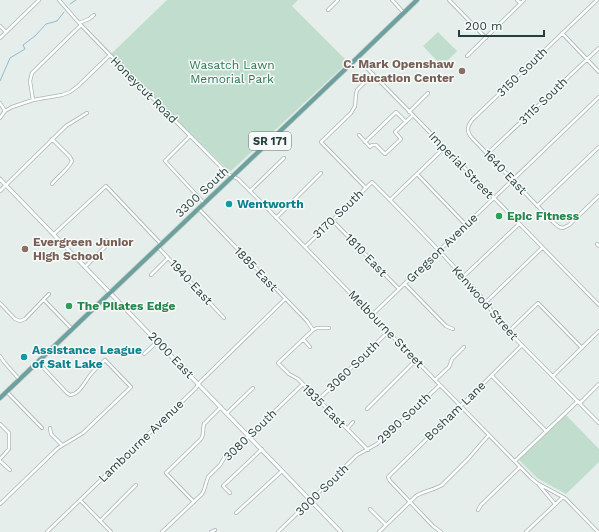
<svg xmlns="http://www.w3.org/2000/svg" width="599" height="532" font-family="'Work Sans',sans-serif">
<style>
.green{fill:#c0ddcd}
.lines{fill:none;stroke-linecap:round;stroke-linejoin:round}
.stream{stroke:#91bacf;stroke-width:1}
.minor-casing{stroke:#a8b6b3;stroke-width:4}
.tertiary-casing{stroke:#a8b6b3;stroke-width:4.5}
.primary-casing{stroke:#c2c9c9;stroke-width:5.5}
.minor{stroke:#fff;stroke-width:2.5}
.tertiary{stroke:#fff;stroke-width:3}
.primary{stroke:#6ca19d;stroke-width:4}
.education-dot{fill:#8d6e63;stroke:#f6faf9;stroke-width:1.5}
.culture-dot{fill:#0f9aa8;stroke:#f6faf9;stroke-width:1.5}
.leisure-dot{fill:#2e9e5b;stroke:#f6faf9;stroke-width:1.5}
.labels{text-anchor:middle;stroke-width:3;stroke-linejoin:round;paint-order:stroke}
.shield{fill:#f6faf9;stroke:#647775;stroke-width:1}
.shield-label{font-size:11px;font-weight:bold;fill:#253f3d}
.education-label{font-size:12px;font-weight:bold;fill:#785e54;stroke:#f6faf9;text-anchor:end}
.park-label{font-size:12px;fill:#317457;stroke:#f6faf9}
.street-label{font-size:12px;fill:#253f3d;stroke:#f6faf9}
.culture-label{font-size:12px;font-weight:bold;fill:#0d838f;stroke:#f6faf9;text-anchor:start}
.leisure-label{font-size:12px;font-weight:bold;fill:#27864d;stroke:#f6faf9;text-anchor:start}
</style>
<rect width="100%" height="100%" fill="#e5eeeb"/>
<path class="green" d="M167 0H298L292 6 348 62 230 172 111 54Z
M438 32 457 51 442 66 423 46Z
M566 415 599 449V462L566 494 537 478 519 460Z"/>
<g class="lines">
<path class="stream" d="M70 4 76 0
M0 81 10 58 25 49 23 45 35 36 46 24 57 21 64 12"/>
<g class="minor-casing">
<path id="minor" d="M59 0 79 23 110 55 228 174 238 179 264 205 531 478 537 483 563 497 566 499 598 532
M392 0 404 13
M449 0 486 38
M517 0 520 3
M597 0 473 119C467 126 466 131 472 138L553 222 559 227 563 228 569 225 599 196
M328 10 338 0
M79 23 89 19 94 15
M0 26 6 32
M562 33 599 72
M0 38 39 0
M467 56 524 0
M357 58 599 305
M33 100 30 81 32 73 81 25
M0 103 5 111
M409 112 428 93
M0 118 5 111 12 107 33 100 62 95 70 92 78 86 110 55
M359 135 370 147 372 145H376L385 154 401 139 395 132 413 115
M190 136 165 161 204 203
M365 142 396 112 406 122
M487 154 599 48
M417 174 466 225
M52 184C58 176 68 170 72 161L70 157 52 139
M6 185 66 126 87 113
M366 188 321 142 351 113 355 106 356 94 357 90 373 74
M250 191 284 158
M390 200 444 148
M537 206 599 147
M199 209 307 321 313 330
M276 218 321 173
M332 220 399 289
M54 234 106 186 161 244
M597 244 599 246
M158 247 224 318
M305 247 372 182C410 220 449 260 485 301 490 307 493 315 498 321L599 423
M85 267 105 247 107 240
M151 275 168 258
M463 277 519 224
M405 284 446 326 453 329
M44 300 72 329
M486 302 542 248
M0 303 15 319 20 321 25 319 49 294
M372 315 599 97
M329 328H317L313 330 278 363 289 374 298 379 368 450
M508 332 538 303 582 348
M303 339 310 347
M144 354 157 342
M0 356 4 362 19 379
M492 376 546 431
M553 376 599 331
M435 380 449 367 452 359 464 347
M7 392 42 428
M318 400 388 332
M580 403 599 384
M367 409 416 360
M227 413 253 388
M0 424 9 433V449L0 459
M50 428 51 434 62 445
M347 429 353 422
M0 461 10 470
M515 461 578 401
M539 485 555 504
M230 493 223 486 262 449
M80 500 111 532
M194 502 166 473 200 440C205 435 202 430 204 424L221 407
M0 504 58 448 83 433 131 387 105 360C100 365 95 369 91 374 85 381 80 394 70 395L67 393 38 362
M370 509 386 525
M478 510 481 505 520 467
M236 513 282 471
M100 521 136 485
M47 532 196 388 198 384 285 299
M162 532 202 494 204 490 208 477 220 465 226 455 239 446 249 436 303 384
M211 532 215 530
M278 532 357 455 377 444 440 385
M379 532 416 496C424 491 434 490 442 485L468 459 480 445 489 435
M441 532 433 526 390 481 388 477 389 476 483 384 522 345
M526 532 563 497"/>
</g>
<g class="tertiary-casing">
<path id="tertiary" d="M0 179 341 532
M0 191 6 185"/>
</g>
<g class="primary-casing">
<path id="primary" d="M0 398 113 290 357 58 417 0"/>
</g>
<use href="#minor" class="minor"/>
<use href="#tertiary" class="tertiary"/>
<use href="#primary" class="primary"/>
</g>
<g class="education-dot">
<circle cx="462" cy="71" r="4"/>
<circle cx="25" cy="249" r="4"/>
</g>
<g class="culture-dot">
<circle cx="229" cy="204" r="4"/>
<circle cx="24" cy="357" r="4"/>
</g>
<g class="leisure-dot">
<circle cx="499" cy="216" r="4"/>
<circle cx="69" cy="306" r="4"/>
</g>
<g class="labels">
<rect class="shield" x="249" y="132" width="42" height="18" rx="3"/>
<g class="shield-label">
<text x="270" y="145">SR 171</text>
</g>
<g class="education-label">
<text x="454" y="68">C. Mark Openshaw<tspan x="454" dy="14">Education Center</tspan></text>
<text x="33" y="246" text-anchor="start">Evergreen Junior<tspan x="33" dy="14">High School</tspan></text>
</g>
<g class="park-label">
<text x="232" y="69">Wasatch Lawn<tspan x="232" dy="14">Memorial Park</tspan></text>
</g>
<g class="street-label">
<text transform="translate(522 72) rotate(-44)" y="4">3150 South</text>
<text transform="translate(144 90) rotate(45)" y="4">Honeycut Road</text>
<text transform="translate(543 101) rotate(-44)" y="4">3115 South</text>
<text transform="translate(461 165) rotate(46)" y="4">Imperial Street</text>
<text transform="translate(505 172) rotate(46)" y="4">1640 East</text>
<text transform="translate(202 192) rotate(-43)" y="4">3300 South</text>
<text transform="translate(338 214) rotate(-44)" y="4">3170 South</text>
<text transform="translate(442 248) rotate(-44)" y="4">Gregson Avenue</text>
<text transform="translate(366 255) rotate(46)" y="4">1810 East</text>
<text transform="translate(256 269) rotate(46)" y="4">1885 East</text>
<text transform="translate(191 282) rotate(47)" y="4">1940 East</text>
<text transform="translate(485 303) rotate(49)" y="4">Kenwood Street</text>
<text transform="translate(386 329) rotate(46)" y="4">Melbourne Street</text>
<text transform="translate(171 355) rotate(46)" y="4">2000 East</text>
<text transform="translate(353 366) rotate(-44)" y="4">3060 South</text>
<text transform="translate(324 406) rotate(45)" y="4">1935 East</text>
<text transform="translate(455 411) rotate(-44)" y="4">Bosham Lane</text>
<text transform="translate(404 418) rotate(-43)" y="4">2990 South</text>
<text transform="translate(250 435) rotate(-44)" y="4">3080 South</text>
<text transform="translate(141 441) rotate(-44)" y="4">Lambourne Avenue</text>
<text transform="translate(322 490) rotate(-44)" y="4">3000 South</text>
</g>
<g class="culture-label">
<text x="237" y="208">Wentworth</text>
<text x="32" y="354">Assistance League<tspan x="32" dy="14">of Salt Lake</tspan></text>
</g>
<g class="leisure-label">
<text x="507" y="220">Epic Fitness</text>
<text x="77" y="310">The Pilates Edge</text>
</g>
</g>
<path d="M459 30v6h85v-6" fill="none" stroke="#253f3d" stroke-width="2"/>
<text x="465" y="30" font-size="12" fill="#253f3d" stroke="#f6faf9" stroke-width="3" paint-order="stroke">200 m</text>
</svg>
